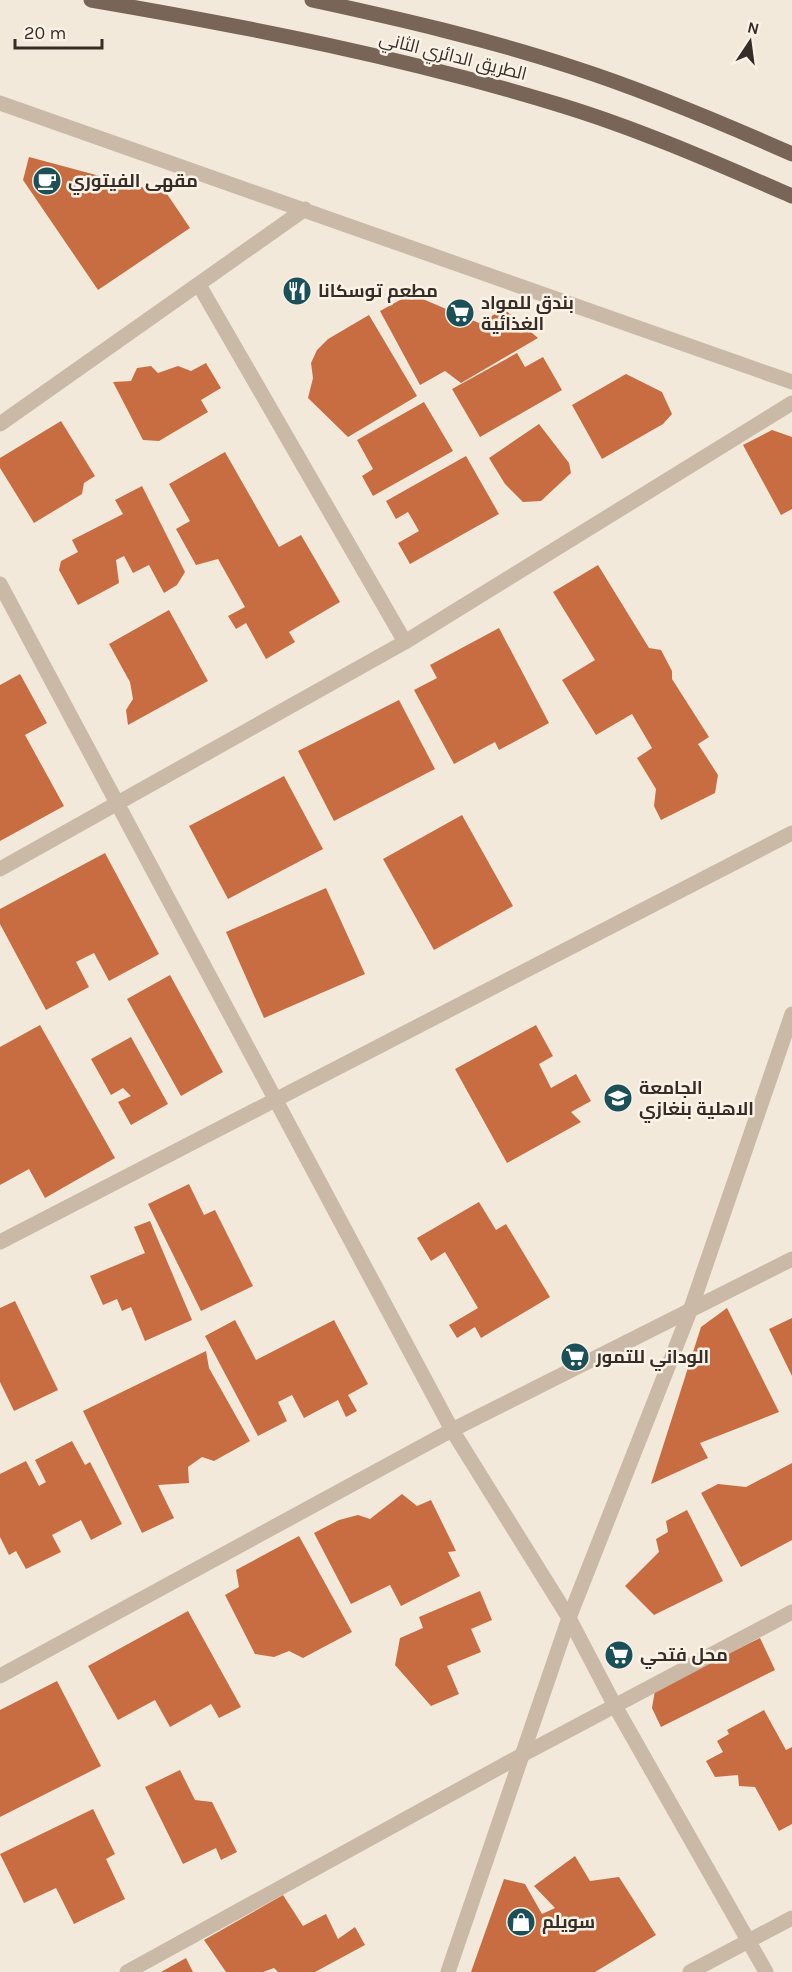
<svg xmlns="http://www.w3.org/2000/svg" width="792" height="1972" font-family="Karla,Cairo,sans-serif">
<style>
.building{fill:#c86d42}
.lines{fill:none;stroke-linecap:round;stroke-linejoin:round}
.minor{stroke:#cab9a6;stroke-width:15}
.tertiary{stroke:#cab9a6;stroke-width:15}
.primary{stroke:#796558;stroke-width:15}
.labels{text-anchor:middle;stroke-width:5;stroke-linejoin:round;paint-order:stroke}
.street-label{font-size:18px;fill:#362d27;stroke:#faf2e7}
.poi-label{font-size:18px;font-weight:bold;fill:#362d27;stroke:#faf2e7;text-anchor:start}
</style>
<rect width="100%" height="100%" fill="#f2e9da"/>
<path class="building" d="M29 157 167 194 190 228 98 290 23 180Z
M411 294 479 323 504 309 538 338 461 383 445 371 420 385 380 311Z
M369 315 417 396 348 437 308 398 313 378 311 363 317 350 328 339Z
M517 353 525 367 543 357 562 390 480 437 452 389Z
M206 363 221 388 201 400 208 412 159 441 143 440 113 382 131 381 137 368 151 366 158 373 178 366 191 371Z
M626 374 662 392 672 414 663 424 602 459 572 405Z
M424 402 453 451 373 496 362 476 373 469 357 440Z
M61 421 95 476 84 483 82 494 34 523 0 468V458Z
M539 424 569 463 571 473 541 501 523 502 505 484 489 458Z
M772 430 792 437V509L781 515 743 445Z
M225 452 279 547 301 535 340 602 289 632 295 642 266 659 246 623 236 629 228 616 245 607 218 559 196 565 176 529 190 521 169 484Z
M466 456 499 514 410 564 398 543 419 531 408 512 396 519 386 501Z
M142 486 185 572 177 585 164 593 149 565 133 573 124 556 116 560 119 583 78 605 59 570 61 561 78 552 72 540 123 514 115 500Z
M598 565 649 648 661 650 672 671V679L709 737 698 744 718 775 715 793 661 820 654 806 656 789 637 758 652 748 632 714 596 735 562 680 595 660 553 592Z
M169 610 208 681 128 725 126 710 133 699 130 682 109 644Z
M499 628 549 723 499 750 495 742 454 764 414 690 437 678 430 665Z
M20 674 47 723 25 735 64 806 0 841V685Z
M399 700 435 769 334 821 298 751Z
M284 776 323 849 228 899 189 826Z
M462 815 513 906 434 950 383 859Z
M105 853 159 954 109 981 94 953 76 962 89 987 46 1010 0 924V909Z
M326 888 365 974 264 1018 226 932Z
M170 975 223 1072 181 1096 127 999Z
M40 1025 115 1158 45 1198 29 1169 0 1185V1047Z
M536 1025 553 1056 539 1064 551 1088 576 1074 591 1101 571 1112 581 1122 507 1163 455 1069Z
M131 1037 168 1104 131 1125 118 1102 131 1096 123 1088 111 1095 91 1059Z
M189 1184 204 1215 215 1210 253 1286 201 1311 148 1204Z
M479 1202 496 1230 506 1224 550 1297 481 1338 475 1327 457 1338 449 1325 478 1308 445 1252 431 1261 417 1238Z
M150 1221 192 1320 145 1341 131 1307 122 1311 117 1299 103 1305 90 1276 145 1253 134 1227Z
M15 1301 58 1390 14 1411 0 1382V1308Z
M727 1308 779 1412 700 1443 708 1458 651 1484 701 1327Z
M792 1318V1376L769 1329Z
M235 1320 256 1360 334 1320 368 1384 348 1395 357 1411 346 1417 338 1400 304 1418 292 1395 278 1402 287 1421 258 1436 205 1336Z
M206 1351 209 1368 250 1441 214 1461 202 1457 188 1467 189 1483 158 1485 174 1518 142 1533 83 1411Z
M72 1441 85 1465 90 1462 122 1524 91 1540 81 1520 52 1535 61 1552 26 1569 16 1551 9 1555 0 1537V1474L26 1461 39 1486 46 1482 35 1460Z
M792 1463V1540L741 1567 701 1493 718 1484 746 1487Z
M402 1494 417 1506 431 1500 456 1551 448 1552 460 1576 401 1606 390 1585 351 1604 314 1533 339 1520 358 1515 370 1519Z
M687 1510 723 1581 654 1615 625 1586 659 1552 656 1539 668 1532 666 1521Z
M299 1536 352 1632 303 1658 289 1651 274 1657 255 1654 225 1595 239 1587 236 1570Z
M480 1591 492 1620 471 1629 481 1652 447 1666 459 1694 431 1706 395 1665 400 1638 423 1628 419 1617Z
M188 1611 241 1707 219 1718 211 1704 170 1727 155 1700 118 1720 88 1666Z
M760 1638 775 1670 661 1727 652 1708 655 1690Z
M57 1681 101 1766 0 1817V1710Z
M764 1710 786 1750 792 1747V1824L779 1831 755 1787 739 1786 738 1775 715 1777 706 1761 723 1752 717 1741 729 1734 727 1730Z
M180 1770 195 1800 212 1802 237 1852 221 1860 216 1848 183 1864 145 1787Z
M93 1809 115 1854 106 1859 125 1899 74 1924 56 1888 24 1903 0 1854Z
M575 1856 590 1881 619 1877 656 1935 595 1972H471L504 1879 525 1884 542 1914 555 1908 534 1886Z
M283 1895 303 1926 326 1914 338 1939 355 1927 365 1945 315 1972H278L274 1968 263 1972H226L204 1940Z
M186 1958 193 1972H161Z"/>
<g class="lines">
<path class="minor" d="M0 103 792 382
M199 285 405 642
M0 424 305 209
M0 584 452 1430 569 1618 615 1706 766 1972
M0 869 405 642 792 403
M0 1242 792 833
M0 1676 452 1430 792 1259
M127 1972 522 1755 792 1612
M690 1972 792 1918"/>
<path class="tertiary" d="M448 1972 569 1618 690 1311 792 1014"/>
<path class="primary" d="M91 0C249 27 407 58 560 105 639 129 716 163 792 196
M312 0C400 19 487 39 572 67 647 91 720 122 792 154"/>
</g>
<defs>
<g id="cafe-disc" transform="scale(1.5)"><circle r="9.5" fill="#1c5059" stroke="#faf2e7"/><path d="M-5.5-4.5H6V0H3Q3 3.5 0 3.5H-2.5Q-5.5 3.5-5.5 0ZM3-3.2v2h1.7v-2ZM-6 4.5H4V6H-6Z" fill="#fff"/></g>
<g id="restaurant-disc" transform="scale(1.5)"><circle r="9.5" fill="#1c5059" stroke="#faf2e7"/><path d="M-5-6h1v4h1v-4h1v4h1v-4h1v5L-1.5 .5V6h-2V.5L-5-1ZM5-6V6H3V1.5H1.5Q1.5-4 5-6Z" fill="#fff"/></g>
<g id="supermarket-disc" transform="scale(1.5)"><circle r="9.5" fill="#1c5059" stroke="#faf2e7"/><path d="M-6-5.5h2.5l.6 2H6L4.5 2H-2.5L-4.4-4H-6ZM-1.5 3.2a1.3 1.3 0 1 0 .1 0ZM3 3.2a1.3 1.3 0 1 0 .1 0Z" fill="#fff"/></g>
<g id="university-disc" transform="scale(1.5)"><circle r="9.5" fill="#1c5059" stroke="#faf2e7"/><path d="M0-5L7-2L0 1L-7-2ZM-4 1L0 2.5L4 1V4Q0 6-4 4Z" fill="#fff"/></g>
<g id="shop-disc" transform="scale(1.5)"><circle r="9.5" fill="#1c5059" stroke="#faf2e7"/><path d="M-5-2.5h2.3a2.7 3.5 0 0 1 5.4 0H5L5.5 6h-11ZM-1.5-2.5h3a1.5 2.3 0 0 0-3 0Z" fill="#fff"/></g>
</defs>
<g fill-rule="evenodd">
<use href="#cafe-disc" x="47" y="181"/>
<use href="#restaurant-disc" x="297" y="291"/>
<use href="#supermarket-disc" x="460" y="313"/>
<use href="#university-disc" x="618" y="1098"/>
<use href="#supermarket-disc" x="575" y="1357"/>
<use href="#supermarket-disc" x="619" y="1655"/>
<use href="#shop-disc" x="521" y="1922"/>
</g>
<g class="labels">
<g class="street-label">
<text transform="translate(453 56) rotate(14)" y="6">الطريق الدائري الثاني</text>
</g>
<g class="poi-label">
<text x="68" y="187">مقهى الفيتوري</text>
<text x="318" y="297">مطعم توسكانا</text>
<text x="481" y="309">بندق للمواد<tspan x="481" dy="21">الغذائية</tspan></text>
<text x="639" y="1094">الجامعة<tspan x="639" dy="21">الاهلية بنغازي</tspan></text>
<text x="596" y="1363">الوداني للتمور</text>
<text x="640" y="1661">محل فتحي</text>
<text x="542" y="1928">سويلم</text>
</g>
</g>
<g transform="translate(750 42) rotate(13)" stroke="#faf2e7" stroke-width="4.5" paint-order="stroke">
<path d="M0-4.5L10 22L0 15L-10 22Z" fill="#362d27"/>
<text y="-9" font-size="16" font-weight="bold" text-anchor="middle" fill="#362d27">N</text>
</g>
<path d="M15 39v9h87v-9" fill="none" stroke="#362d27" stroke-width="3"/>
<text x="24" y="39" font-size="18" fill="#362d27" stroke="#faf2e7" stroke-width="4.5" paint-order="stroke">20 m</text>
</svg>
